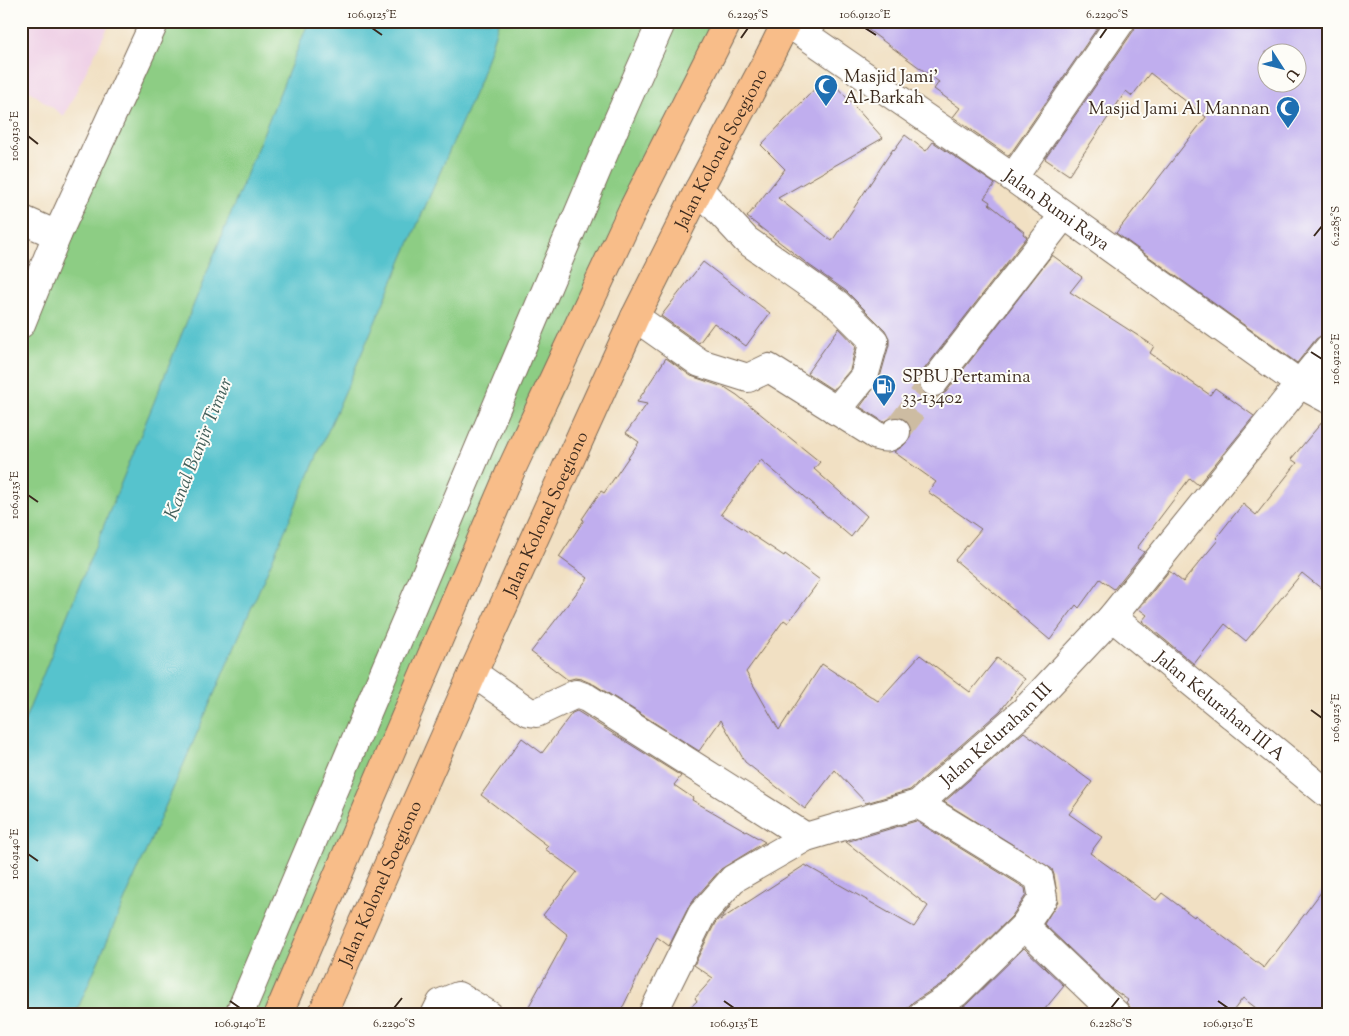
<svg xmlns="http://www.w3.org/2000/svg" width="1349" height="1036" font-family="'Sorts Mill Goudy',serif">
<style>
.built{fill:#efd0e6}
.green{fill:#8dcd84;stroke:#647c51}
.water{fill:#56c3cd;stroke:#487676}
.building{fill:#c0aeee;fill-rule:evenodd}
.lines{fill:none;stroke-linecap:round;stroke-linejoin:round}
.minor-tunnel{stroke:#cdbca2;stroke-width:28;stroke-dasharray:28 14;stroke-linecap:butt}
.minor-casing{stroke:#7b6a58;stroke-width:30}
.major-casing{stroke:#7b6a58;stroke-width:30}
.minor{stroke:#fff;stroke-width:28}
.major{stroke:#f8bd89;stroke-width:28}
.ticks{fill:none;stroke:#3b2a1e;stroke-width:2}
.labels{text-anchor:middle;stroke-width:4;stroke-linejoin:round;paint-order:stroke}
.poi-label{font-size:18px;fill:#3b2a1e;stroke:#fdfcf7;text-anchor:start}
.street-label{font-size:18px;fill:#3b2a1e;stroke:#fdfcf7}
.water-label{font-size:19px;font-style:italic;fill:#44605b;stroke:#fdfcf7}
.neatline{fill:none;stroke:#3b2a1e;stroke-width:2}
.ticks-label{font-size:12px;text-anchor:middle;fill:#3b2a1e}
</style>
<rect width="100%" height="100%" fill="#fdfcf7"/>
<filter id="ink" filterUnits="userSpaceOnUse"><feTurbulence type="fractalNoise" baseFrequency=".02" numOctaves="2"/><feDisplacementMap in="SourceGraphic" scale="10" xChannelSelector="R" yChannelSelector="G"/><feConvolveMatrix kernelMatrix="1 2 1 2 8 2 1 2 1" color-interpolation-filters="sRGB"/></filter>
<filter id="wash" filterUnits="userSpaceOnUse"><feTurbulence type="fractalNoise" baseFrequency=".0096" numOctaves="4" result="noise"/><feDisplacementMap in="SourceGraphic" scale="20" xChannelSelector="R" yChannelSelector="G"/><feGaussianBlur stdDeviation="1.12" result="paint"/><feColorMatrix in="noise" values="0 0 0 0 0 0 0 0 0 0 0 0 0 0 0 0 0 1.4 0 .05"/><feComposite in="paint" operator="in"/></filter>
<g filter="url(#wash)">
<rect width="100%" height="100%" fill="#f1e0c3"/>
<path class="built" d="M21 21H111L64 116 21 85Z"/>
<path class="green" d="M155 21H728L278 1015H21V324Z"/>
<path class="water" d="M309 21H499L480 80 75 1015H21V729Z"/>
<g id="blocks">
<path class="building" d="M856 21H1102L1009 156 953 117 960 108 934 89 939 82Z
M1136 21H1328V334L1322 335 1316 339 1297 363 1116 233 1206 117 1150 73 1132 96 1126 91 1069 175 1045 159 1134 30ZM1266 52H1296V82H1266Z
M827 76 883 138 778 198 832 241 893 149 894 150 905 135 926 151 933 142 995 184 984 198 990 202 989 204 1024 232 1023 234 1027 237 922 372 919 380 920 388 924 394 932 397 940 396 946 392 1052 255 1082 277 1070 292 1154 346 1150 353 1210 395 1215 388 1254 416 1198 485 1190 478 1137 548 1144 552 1114 589 1100 579 1079 608 1076 605 1050 640 955 560 981 529 928 492 936 482 894 452 903 446 910 438 911 430 908 422 902 418 894 417 884 422 860 407 879 381 889 345V338L885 330 846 291 809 265 747 217 785 169 761 145Z
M703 262 770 313 746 346 714 323 699 343 661 316Z
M839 328 856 346 850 370 833 390 807 373Z
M666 358 691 376 726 388 737 395 820 462 814 469 867 516 851 537 761 460 721 514 784 556 785 554 820 580 788 623 784 620 746 672 779 730 822 664 878 701 920 655 970 692 997 658 1025 679 1001 710 910 790 866 803 835 770 805 809 745 762 721 720 699 751 595 685 581 679 575 678 568 680 531 652 588 578 559 557 584 520 582 519 601 491 604 493 639 442 626 433 647 404 637 402Z
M1328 415V594L1302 573 1246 641 1225 624 1194 664 1142 621 1147 615 1139 609 1169 571 1183 582 1218 540 1216 538 1243 504 1256 515 1297 463 1291 459Z
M577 711 681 776 674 785 693 798 692 800 765 842 721 869 690 904 669 946 657 937 619 1015H524L568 935 543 915 577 872 545 849 548 846 481 795 522 738 542 753 572 713Z
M1024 732 1092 782 1069 814 1102 837 1090 853 1156 900 1162 893 1194 917 1195 915 1264 968 1328 883V1015H1265L1243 998 1230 1015H1132V1010L1126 1002 1128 1000 1111 988 1044 924 1058 901 1054 875 1052 869 944 802Z
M916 821 1025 888 1026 895 1012 916 946 981 913 1002 908 1007 907 1015H682L697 1001 695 998 713 978 694 965 715 923 732 904 720 920 805 865 914 927 928 906 846 842Z
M1024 948 1064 986 1040 1015H951L967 1004Z"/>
</g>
</g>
<g filter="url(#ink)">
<use href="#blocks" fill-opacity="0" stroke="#7b6a58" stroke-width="1"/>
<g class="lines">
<path class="minor-tunnel" d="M896 432 934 382"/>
<g class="minor-casing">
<g id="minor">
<path id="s1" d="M785 21 1013 178 1300 384 1328 399"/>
<path d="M1013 178 1121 21"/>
<path d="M699 189 746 240 837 304 874 341 864 377 836 411"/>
<path d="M21 219 57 235"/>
<path d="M635 317 700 363 748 378 769 368 877 436C886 439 889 438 896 432"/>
<path d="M21 324 57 235 155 21"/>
<path d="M934 382 1064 215"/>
<path id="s2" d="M1112 617 1328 794"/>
<path d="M473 673 529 712 536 713 576 694 587 698 806 837"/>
<path d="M918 804 1039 878 1043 898 1024 926 1117 1015"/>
<path d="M239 1015 618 120 662 21"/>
<path d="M435 1015 441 1003 458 996 489 1015"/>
<path id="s3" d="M652 1015 702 914 733 879 806 837 918 804 1024 711 1112 617 1328 349"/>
<path d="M922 1015 956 993 1024 926"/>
</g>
</g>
<g class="major-casing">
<g id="major">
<path d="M278 1015 511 470 632 211 728 21"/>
<path id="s4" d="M322 1015 473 673 635 317 699 189 770 55 787 21"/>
</g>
</g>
<use href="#minor" class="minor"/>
<use href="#major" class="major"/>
</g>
</g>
<path class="ticks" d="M372 28 382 35M865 28 876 35M741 38 748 28M1100 38 1107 28M28 136 38 144M1314 236 1322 226M1311 352 1322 359M28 495 38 502M1311 710 1322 718M28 854 38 861M230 1001 240 1008M724 1001 734 1008M1218 1001 1228 1008M394 1008 402 998M1111 1008 1119 998"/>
<defs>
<g id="mosque-pin" transform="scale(1.25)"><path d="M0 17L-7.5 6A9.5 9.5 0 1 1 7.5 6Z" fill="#1f6fb2" stroke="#fdfcf7"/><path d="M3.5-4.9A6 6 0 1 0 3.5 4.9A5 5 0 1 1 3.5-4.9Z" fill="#fff"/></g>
<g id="fuel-pin" transform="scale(1.25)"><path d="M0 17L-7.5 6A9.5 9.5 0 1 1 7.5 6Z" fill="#1f6fb2" stroke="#fdfcf7"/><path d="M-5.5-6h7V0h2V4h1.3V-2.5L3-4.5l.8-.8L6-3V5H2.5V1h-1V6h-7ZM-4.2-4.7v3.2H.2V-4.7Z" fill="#fff"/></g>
</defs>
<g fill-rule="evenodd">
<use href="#mosque-pin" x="826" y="86"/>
<use href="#mosque-pin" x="1288" y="108"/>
<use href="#fuel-pin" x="884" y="386"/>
</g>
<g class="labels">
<g class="poi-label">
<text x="844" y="82">Masjid Jami'<tspan x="844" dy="21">Al-Barkah</tspan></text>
<text x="1270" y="114" text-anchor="end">Masjid Jami Al Mannan</text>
<text x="902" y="382">SPBU Pertamina<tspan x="902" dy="21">33-13402</tspan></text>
</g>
<g class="street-label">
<text dy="6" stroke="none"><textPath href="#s4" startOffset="954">Jalan Kolonel Soegiono</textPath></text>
<text dy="6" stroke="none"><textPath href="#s1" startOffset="331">Jalan Bumi Raya</textPath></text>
<text dy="6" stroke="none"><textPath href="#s4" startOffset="549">Jalan Kolonel Soegiono</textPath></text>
<text dy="6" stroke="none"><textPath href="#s2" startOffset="140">Jalan Kelurahan III A</textPath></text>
<text dy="6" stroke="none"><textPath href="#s3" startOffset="465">Jalan Kelurahan III</textPath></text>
<text dy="6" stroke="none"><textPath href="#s4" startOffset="144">Jalan Kolonel Soegiono</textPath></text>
</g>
<g class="water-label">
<text transform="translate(197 448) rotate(-68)" y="7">Kanal Banjir Timur</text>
</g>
</g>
<rect width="1349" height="1036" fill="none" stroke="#fdfcf7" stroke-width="55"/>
<g transform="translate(1282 68) rotate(126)"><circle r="24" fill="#fdfcf7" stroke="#afa8a0"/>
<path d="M0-4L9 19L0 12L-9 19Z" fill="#1f6fb2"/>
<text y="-8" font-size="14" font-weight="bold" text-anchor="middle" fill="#3b2a1e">U</text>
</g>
<rect x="28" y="28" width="1294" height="980" class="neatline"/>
<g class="ticks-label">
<text x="372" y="18">106.9125°E</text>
<text x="748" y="18">6.2295°S</text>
<text x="865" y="18">106.9120°E</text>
<text x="1107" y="18">6.2290°S</text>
<text transform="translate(14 136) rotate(-90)" y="4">106.9130°E</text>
<text transform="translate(1335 226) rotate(-90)" y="4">6.2285°S</text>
<text transform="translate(1335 359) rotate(-90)" y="4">106.9120°E</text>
<text transform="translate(14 495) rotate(-90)" y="4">106.9135°E</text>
<text transform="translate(1335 718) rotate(-90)" y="4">106.9125°E</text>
<text transform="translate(14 854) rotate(-90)" y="4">106.9140°E</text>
<text x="240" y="1027">106.9140°E</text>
<text x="394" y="1027">6.2290°S</text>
<text x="734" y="1027">106.9135°E</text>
<text x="1111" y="1027">6.2280°S</text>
<text x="1228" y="1027">106.9130°E</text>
</g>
</svg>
